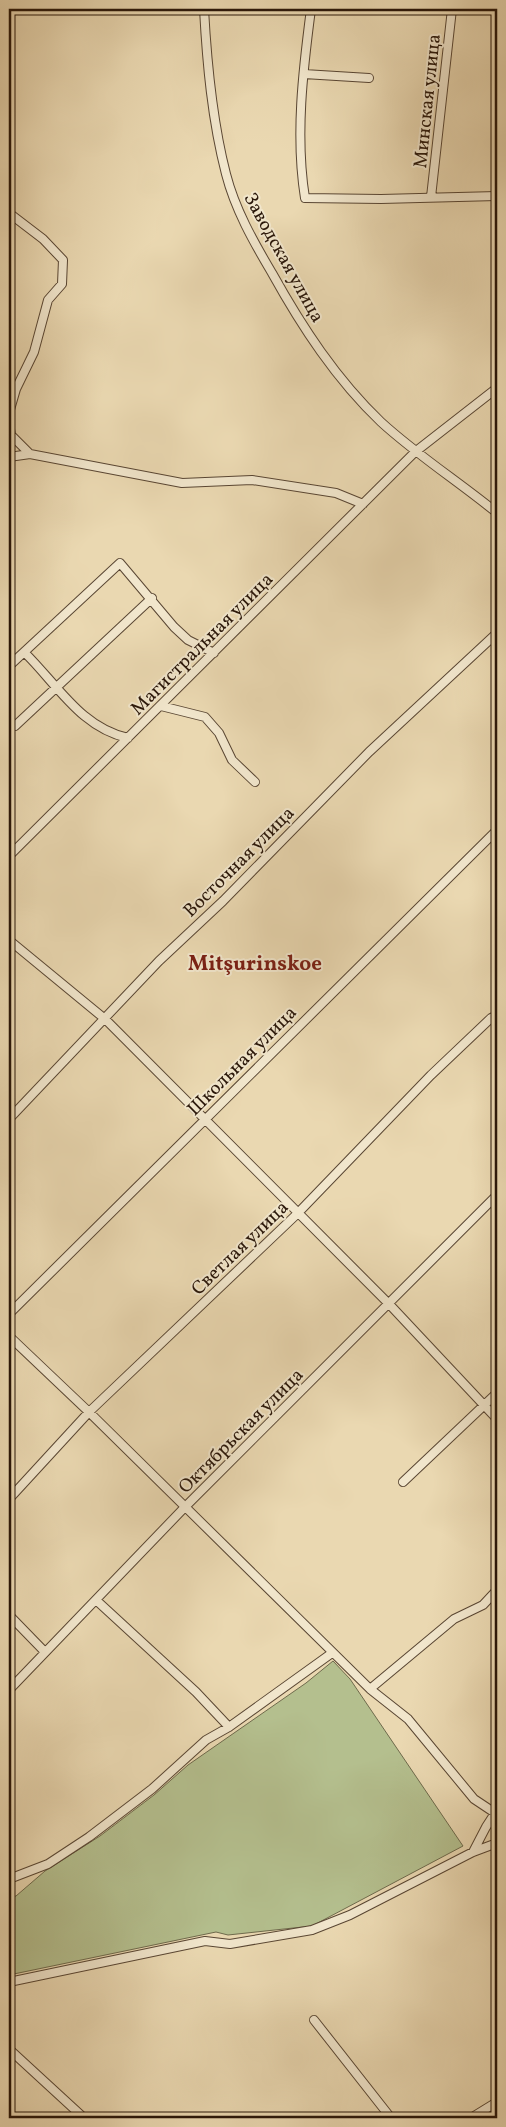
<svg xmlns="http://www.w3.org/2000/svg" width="506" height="2127" font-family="Vollkorn,serif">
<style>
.green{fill:#b4bf8e;stroke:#6e6a4c}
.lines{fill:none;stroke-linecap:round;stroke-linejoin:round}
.street-casing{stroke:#594633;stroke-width:10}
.street{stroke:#f1e6cc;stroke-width:8}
.labels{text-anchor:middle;stroke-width:4;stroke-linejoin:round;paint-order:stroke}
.street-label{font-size:19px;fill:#291609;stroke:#f1e6cc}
.quarter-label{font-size:21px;font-weight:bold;fill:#7a1f14;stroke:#f1e6cc}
</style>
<rect width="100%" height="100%" fill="#ead8b1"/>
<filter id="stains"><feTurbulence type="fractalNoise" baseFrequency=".004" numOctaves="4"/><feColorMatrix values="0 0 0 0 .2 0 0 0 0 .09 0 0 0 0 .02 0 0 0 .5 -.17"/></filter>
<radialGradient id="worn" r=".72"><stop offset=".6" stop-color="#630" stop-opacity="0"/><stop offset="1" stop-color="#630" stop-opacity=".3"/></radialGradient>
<path class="green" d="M333 1661 350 1679 463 1846 312 1926 228 1935 216 1932 9 1975V1898L16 1896 45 1871 100 1836 154 1795 188 1765 306 1683Z"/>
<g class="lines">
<g class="street-casing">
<path id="street" d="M204 9C207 64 212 120 226 174 235 209 253 241 272 273 302 327 336 379 381 422 417 455 459 482 497 513
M311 9C303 70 295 136 305 198L381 199 497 196
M304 74 369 78
M431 197 452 9
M9 213 43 239 63 260 62 284 48 300 34 352 16 389 9 413
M9 424 11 435 30 454
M9 457 30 454 182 483 252 480 336 493 363 504
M24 652C57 684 81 728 128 738
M9 666 120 563 174 627 188 640 214 653
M161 706 205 717 219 733 232 760 255 782
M15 726 152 598
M9 856 415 452 497 388
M9 940 105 1019 390 1305 497 1419
M9 1119 159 961 223 901 369 752 497 633
M9 1314 497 830
M9 1336 89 1412 370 1689 408 1719 474 1799 495 1813
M403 1482 497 1393
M9 1499 89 1412 297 1214 431 1075 491 1018 497 1015
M96 1600 196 1692 229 1727
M9 1615 44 1651
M370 1689 454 1619 483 1605 497 1590
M9 1690 184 1508 497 1195
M473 1852 486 1827 497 1810
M9 1879 48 1864 89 1837 152 1789 206 1740 229 1727 332 1653
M9 1982 205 1941 230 1944 312 1930 350 1915 473 1852 497 1843
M314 2020 391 2118
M9 2049 84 2118
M471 2118 497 2102"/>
</g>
<use href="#street" class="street"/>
</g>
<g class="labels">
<g class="street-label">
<text transform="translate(426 101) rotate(-84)" y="7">Минская улица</text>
<text transform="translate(285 257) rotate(61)" y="7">Заводская улица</text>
<text transform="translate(201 643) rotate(-45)" y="7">Магистральная улица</text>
<text transform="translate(238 861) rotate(-45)" y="7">Восточная улица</text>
<text transform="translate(241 1060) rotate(-45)" y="7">Школьная улица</text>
<text transform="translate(239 1247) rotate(-44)" y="7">Светлая улица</text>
<text transform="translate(240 1430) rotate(-45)" y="7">Октябрьская улица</text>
</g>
<g class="quarter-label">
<text x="255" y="970">Mitşurinskoe</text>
</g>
</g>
<rect width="506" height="2127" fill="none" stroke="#ead8b1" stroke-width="30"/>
<rect x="10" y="10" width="486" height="2107" fill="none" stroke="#291609" stroke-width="2.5"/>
<rect x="15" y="15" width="476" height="2097" fill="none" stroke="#291609"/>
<rect width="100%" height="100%" filter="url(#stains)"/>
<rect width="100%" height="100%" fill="url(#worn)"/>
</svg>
